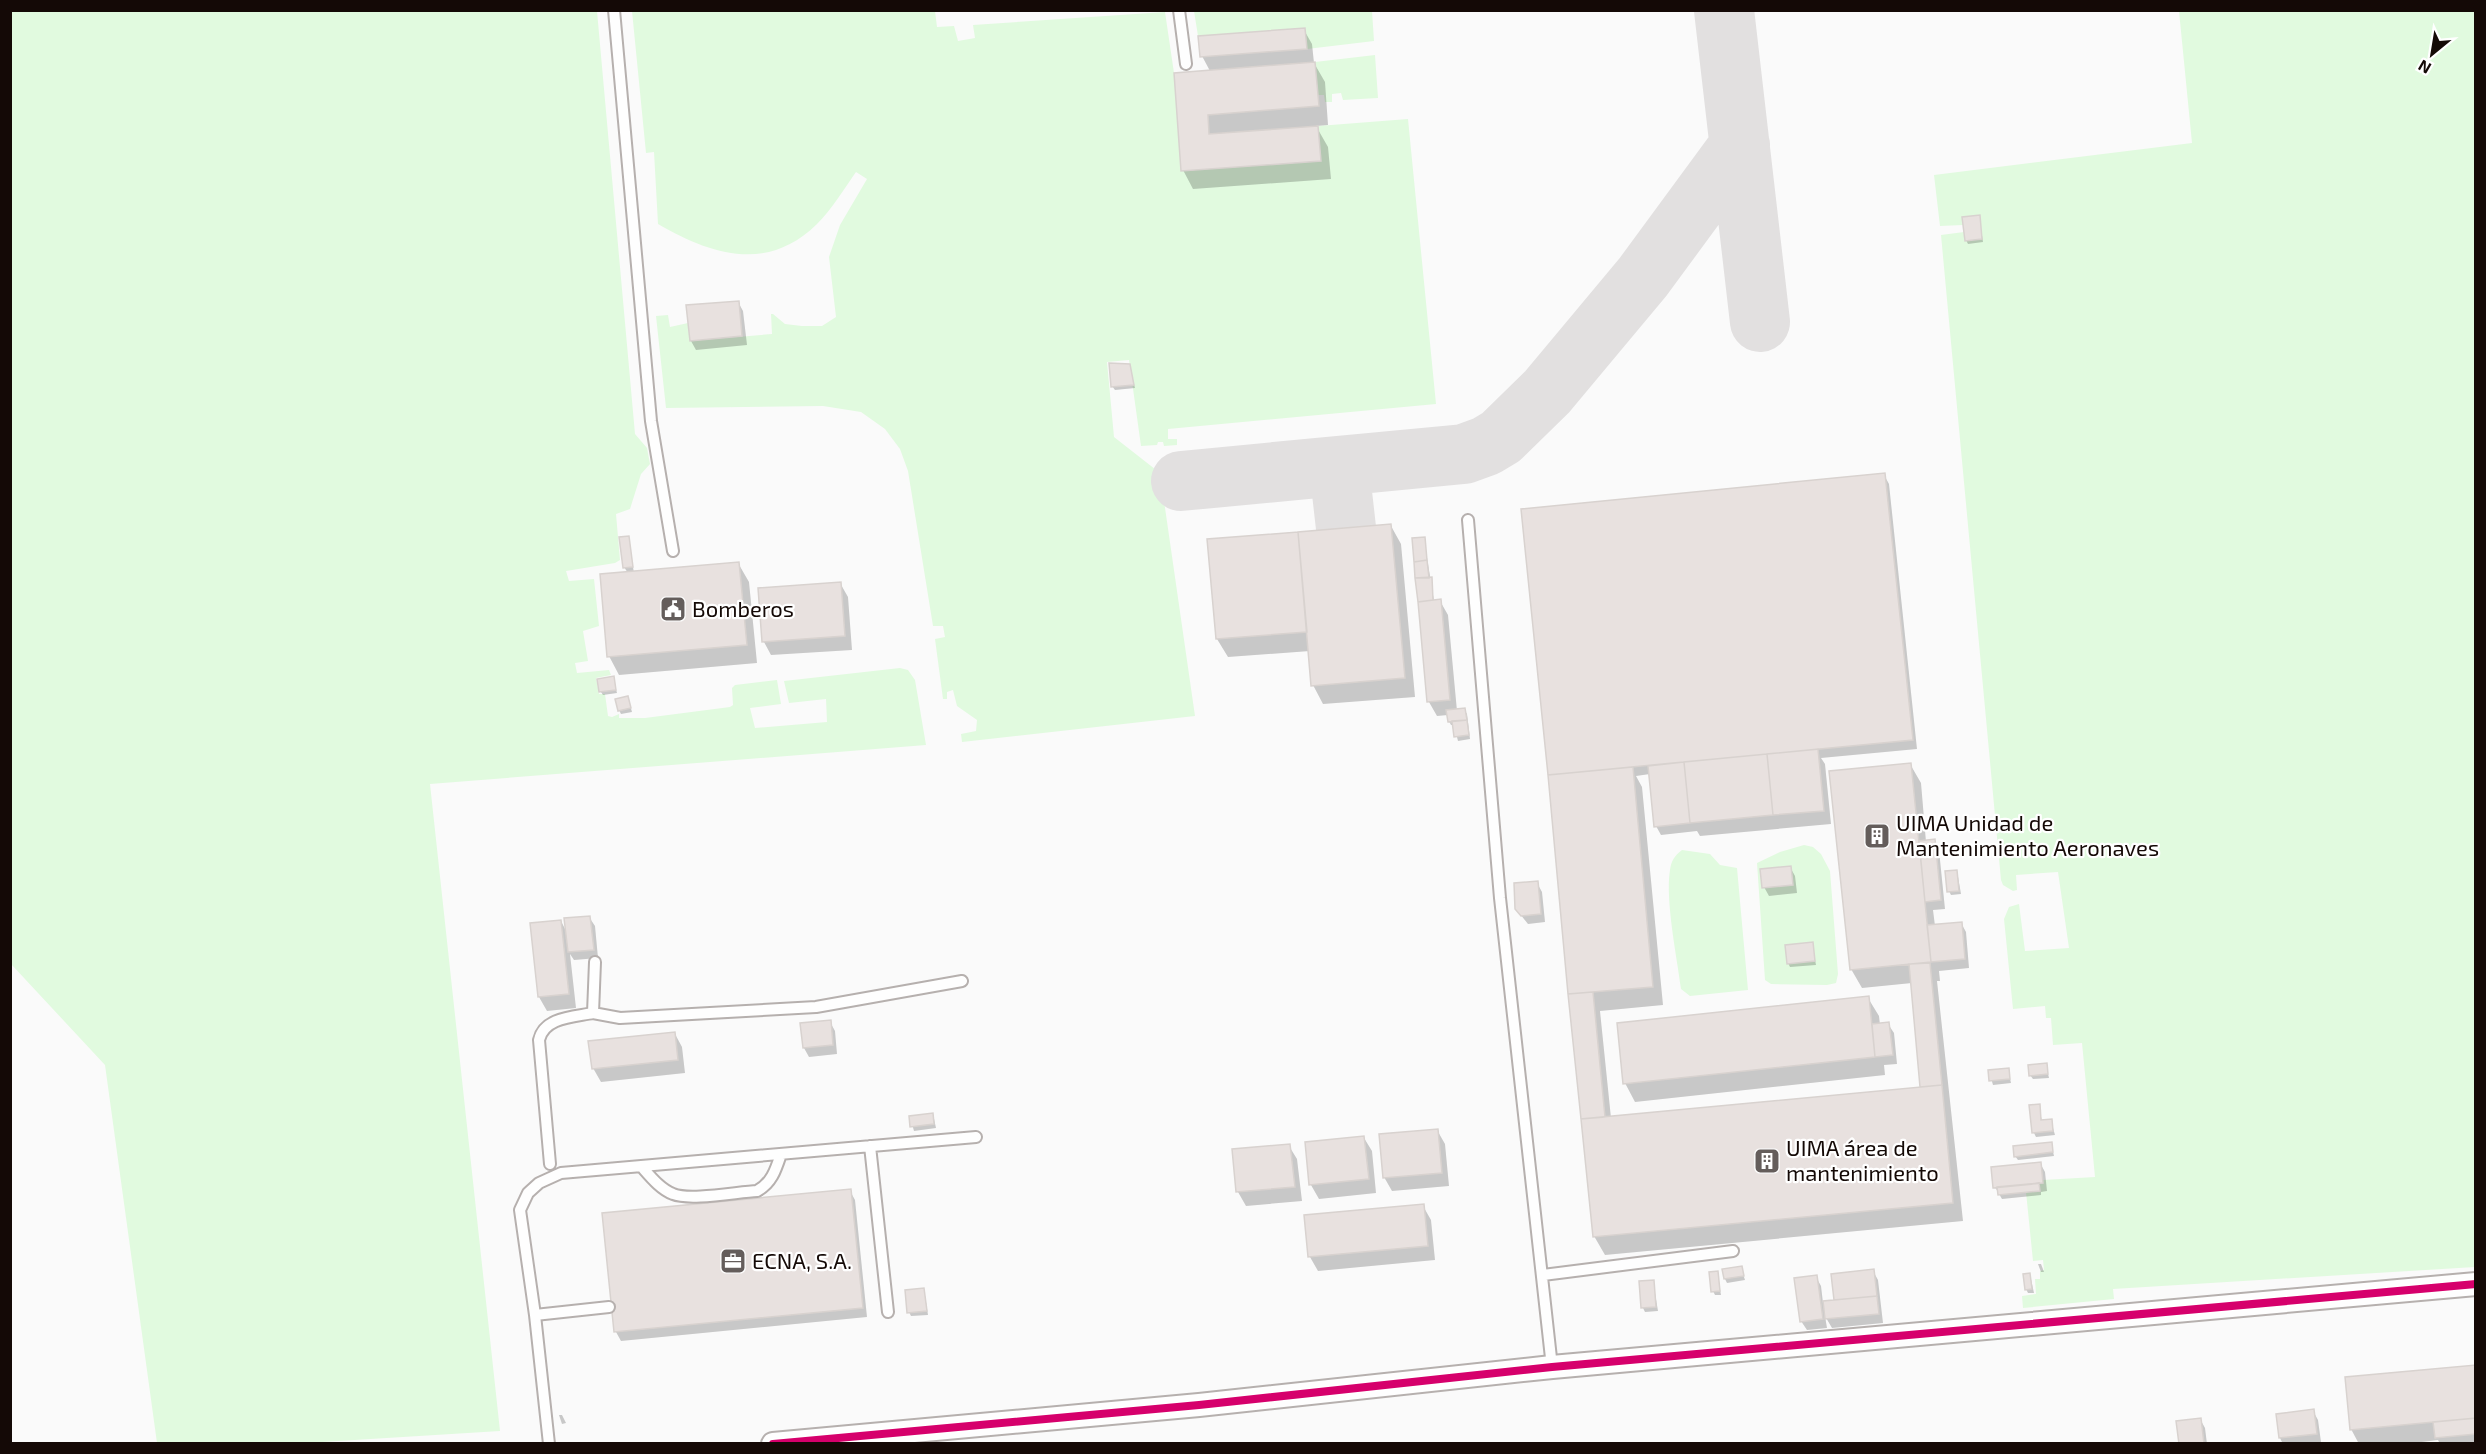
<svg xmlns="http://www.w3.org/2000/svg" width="2486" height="1454" font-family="'Exo 2',sans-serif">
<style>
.green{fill:#e1fadf}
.shadow{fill:#0003}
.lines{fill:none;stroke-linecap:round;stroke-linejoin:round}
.taxiway{stroke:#e2e0e0;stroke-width:60}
.building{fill:#e8e1df;stroke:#d8d2cf;stroke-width:1.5}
.service-casing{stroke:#b6b0ae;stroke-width:14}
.minor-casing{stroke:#b6b0ae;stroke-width:26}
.service{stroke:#fefefe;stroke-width:10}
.minor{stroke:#fefefe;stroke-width:22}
.cycleway-casing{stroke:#fff;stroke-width:11}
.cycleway{stroke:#d6006c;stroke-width:8}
.labels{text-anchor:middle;stroke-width:4.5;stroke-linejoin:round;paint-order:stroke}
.poi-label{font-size:22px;fill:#140906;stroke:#fff;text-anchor:start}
</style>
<rect width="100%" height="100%" fill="#fafafa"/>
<path class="green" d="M11 10 597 11 635 434 647 448 650 464 641 474 630 509 616 514 620 560 615 563 566 571 569 581 594 579 599 626 583 631 588 661 575 663 577 673 609 670 611 675 596 678 599 694H605L608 716 612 717 619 714V718H645L730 707 733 705 732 688 735 685 777 680 781 704 750 708 755 728 827 722 826 699 789 703 784 681 900 668 908 670 915 680 926 745 430 784 500 1431 306 1443H157L105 1065 11 964Z
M632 11H935L937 27 954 26 958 41 975 38 973 25 1165 12 1174 73 1181 170 1321 161 1318 126 1408 119 1436 404 1168 429V439H1177V445L1164 446 1163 442H1158L1157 445 1141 446 1129 360 1107 362 1114 437 1160 473 1195 716 962 742 961 734 976 731 977 720 957 706 953 690 947 692V699H943L935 639 945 637 943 626H933L908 471 900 449 885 429 861 412 823 406 666 408 656 316 668 315 670 327 688 323 690 341 772 334 771 314H773L785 324 802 326H822L836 317 829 257 840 225 867 179 856 172C844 189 832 209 817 224 767 273 712 255 658 224L654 152 646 153Z
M1194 11H1372L1374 41 1307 49 1305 28 1198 36Z
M2179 11H2475V1267L2113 1289 2114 1299 2023 1308 2022 1296 2036 1294 2035 1279H2040V1271L2044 1270 2043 1260 2033 1261 2026 1192 2039 1191V1183H2043V1180L2095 1177 2082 1043 2053 1045 2051 1018H2046L2045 1006 2013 1009 2004 919 2009 907 2019 904 2025 951 2069 948 2058 872 2016 875 2017 890 2013 891 2003 885 2001 880 1941 235 1964 232 1965 241 1982 238 1980 215 1962 217 1963 225 1940 226 1934 175 2192 143Z
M1375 55 1378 98 1343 100 1341 93 1332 94V102H1325L1324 95H1318L1315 62Z
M1804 845 1813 847 1821 854 1830 871 1838 974 1836 983 1827 985 1771 984 1765 980 1757 863 1780 852Z
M1682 850 1710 854 1720 865 1737 868 1748 990 1690 996 1681 989C1677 957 1665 900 1670 870 1671 861 1675 855 1682 850Z"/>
<path class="shadow" d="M1304 30 1312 44 1314 63 1325 82 1328 125 1316 126 1328 147 1331 179 1193 189 1183 170 1210 71 1202 56Z
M1979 216 1983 242 1968 244 1966 240Z
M738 302 743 311 747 345 696 350 691 341 688 307Z
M1129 365 1135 388 1115 390 1112 386Z
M1884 475 1889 484 1917 749 1821 758 1825 764 1831 824 1700 836 1697 831 1661 835 1656 826 1650 774 1636 776 1642 787 1663 1005 1600 1011 1611 1118 1923 1088 1912 983 1862 988 1851 969 1910 764 1921 783 1926 842 1934 841 1939 850 1945 909 1933 910 1935 926 1961 923 1966 932 1969 968 1939 971 1940 981H1937L1963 1221 1605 1255 1594 1236 1522 510Z
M1391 526 1401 544 1415 697 1323 704 1313 685 1310 651 1228 657 1217 639Z
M628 538 634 573 738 563 749 582 757 663 619 675 609 656 628 573 624 567Z
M1424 539 1434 601H1440L1448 615 1457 711 1464 710 1467 714 1470 739 1458 741 1454 725H1451L1449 721 1448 715 1437 716 1429 702 1413 540Z
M840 583 848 597 852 650 771 655 764 642Z
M613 678 617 693 603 695 601 692Z
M628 698 632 712 621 714 619 710Z
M1790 867 1795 876 1797 893 1769 896 1764 887Z
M1957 871 1961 894 1951 895 1949 891Z
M1537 883 1542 892 1545 922 1528 924 1516 909Z
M589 917 595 926 598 958 574 960 570 954 576 1008 547 1011 539 997 532 924 561 921 567 933Z
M1812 944 1816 965 1790 967 1788 963Z
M1868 998 1879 1016 1880 1025 1888 1024 1894 1033 1897 1064 1884 1065 1885 1075 1635 1102 1625 1083Z
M830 1022 835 1031 837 1054 809 1057 804 1048 802 1024Z
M675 1034 682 1047 685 1073 601 1082 593 1068Z
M2046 1065 2049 1078 2033 1079 2030 1075Z
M2008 1069 2011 1083 1993 1085 1989 1071Z
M2039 1106 2042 1122 2051 1121 2055 1135 2036 1137 2034 1133Z
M933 1114 936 1128 914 1131 910 1117Z
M1437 1130 1445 1144 1449 1186 1392 1191 1384 1177Z
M1364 1138 1372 1151 1376 1193 1319 1199 1311 1185Z
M2051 1143 2054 1156 2018 1160 2015 1156Z
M1289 1146 1297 1159 1302 1201 1246 1206 1238 1192 1234 1151Z
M2040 1163 2045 1172 2047 1191 2041 1192V1195L2002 1199 1995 1187Z
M850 1191 855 1200 867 1317 621 1341 616 1332Z
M1423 1206 1431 1220 1435 1260 1318 1271 1310 1257 1306 1217Z
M2038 1264H2041L2044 1272H2041Z
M1741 1268 1745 1280 1727 1283 1725 1279Z
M1873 1271 1878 1280 1883 1323 1832 1328 1825 1316 1827 1328 1807 1330 1801 1321 1816 1277 1821 1286 1823 1303 1836 1301Z
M1717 1272 1721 1295H1715L1713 1291Z
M2030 1275 2034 1293H2028L2026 1289Z
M1653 1281 1658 1311 1645 1312 1643 1308Z
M924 1289 928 1315 911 1316 909 1312Z
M2476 1366V1443L2440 1444 2438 1440 2406 1444H2359L2351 1429Z
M2313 1411 2318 1420 2321 1442 2283 1444 2280 1438 2277 1415Z
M559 1415H562L566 1423 562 1424Z
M2200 1419 2205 1428 2207 1444H2181Z"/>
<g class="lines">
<path class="taxiway" d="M1724 10 1760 322
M1339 466 1346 528
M1181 481 1464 454 1486 446 1501 437 1547 392 1643 277 1740 145"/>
</g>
<path class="building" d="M1305 28 1307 49 1200 57 1198 36Z
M1315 62 1319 106 1208 115 1209 134 1318 126 1321 161 1181 171 1174 73Z
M1980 215 1982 239 1965 241 1962 217Z
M739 301 742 336 690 341 686 305Z
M1109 363 1130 364 1134 385 1111 387Z
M1885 473 1913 740 1548 775 1521 509Z
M1391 524 1405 678 1311 686 1298 532Z
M1298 532 1307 632 1216 639 1207 539Z
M629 536 633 567 623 568 619 537Z
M1425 537 1427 560 1414 562 1412 538Z
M1427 560 1429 578H1415L1414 562Z
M739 562 747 645 607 657 600 574Z
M1432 577 1433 600 1418 602 1415 578Z
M841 582 845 636 762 642 758 588Z
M1441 599 1450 700 1427 702 1418 602Z
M614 676 616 690 599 692 597 679Z
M628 696 631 708 618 711 615 699Z
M1465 708 1467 720 1448 722 1446 710Z
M1467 720 1469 735 1454 737 1452 721Z
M1818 749 1824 811 1773 815 1767 754Z
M1767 754 1773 815 1690 823 1684 762Z
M1684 762 1690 823 1654 827 1648 766Z
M1911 763 1931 962 1850 970 1829 771Z
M1633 767 1653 987 1568 994 1548 775Z
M1935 839 1941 900 1925 902 1919 841Z
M1791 866 1793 885 1762 888 1760 869Z
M1957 870 1959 891 1947 892 1945 871Z
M1538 881 1541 914 1521 916 1515 909 1514 883Z
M590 916 594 950 568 952 564 918Z
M561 920 569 994 538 997 530 923Z
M1962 922 1965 959 1931 962 1927 925Z
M1813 942 1815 961 1787 964 1785 945Z
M1930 963 1942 1085 1920 1087 1909 964Z
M1593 992 1605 1117 1581 1119 1568 994Z
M1869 996 1875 1057 1623 1084 1617 1023Z
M831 1020 833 1045 803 1048 800 1023Z
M1889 1022 1893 1055 1875 1057 1872 1024Z
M675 1032 678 1060 592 1069 588 1041Z
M2047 1063 2048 1074 2029 1076 2028 1065Z
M2009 1068 2010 1079 1989 1081 1988 1070Z
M1942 1085 1953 1203 1593 1237 1581 1119Z
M2040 1104 2041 1120 2052 1119 2053 1131 2032 1133 2029 1105Z
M933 1113 934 1124 910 1127 909 1116Z
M1438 1129 1442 1173 1383 1178 1379 1134Z
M1364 1136 1369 1179 1309 1185 1305 1142Z
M2052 1142 2053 1152 2014 1157 2013 1146Z
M1290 1144 1295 1187 1236 1192 1232 1149Z
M2041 1162 2043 1183 1993 1188 1991 1167Z
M2039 1183 2040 1191 1998 1195 1997 1187Z
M851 1189 863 1308 614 1332 602 1213Z
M1424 1204 1428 1246 1308 1257 1304 1215Z
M1742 1266 1744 1276 1724 1279 1722 1269Z
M1874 1269 1877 1296 1834 1300 1831 1274Z
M1718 1271 1720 1291 1711 1292 1709 1272Z
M2030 1273 2032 1289 2025 1290 2023 1274Z
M1817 1275 1823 1319 1800 1322 1794 1278Z
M1654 1280 1656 1307 1641 1308 1639 1281Z
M924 1288 927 1311 907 1313 905 1290Z
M1877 1296 1879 1314 1825 1319 1823 1301Z
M2476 1365V1418L2350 1430 2345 1377Z
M2314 1409 2317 1434 2279 1438 2276 1414Z
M2201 1418 2204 1444H2179L2176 1421Z
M2476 1418V1434L2435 1438 2433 1422Z"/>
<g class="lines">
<g class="service-casing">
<path id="service" d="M614 10 651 421 673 551
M1179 10 1186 64
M1468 520 1500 898 1552 1367
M593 1013 620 1018 816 1007 962 981
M870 1146 888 1312
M550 1164 539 1040C544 1017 574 1017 593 1013L595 962
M641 1166C650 1176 660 1189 673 1194 690 1201 737 1192 757 1191 772 1183 776 1169 781 1154
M1543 1275 1733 1251
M535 1315 609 1307
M549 1444 535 1315 520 1210 528 1193 539 1183 561 1173 976 1137"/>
</g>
<g class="minor-casing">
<path id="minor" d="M773 1444 1199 1405 1552 1367 2476 1284"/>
</g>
<use href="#service" class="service"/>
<use href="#minor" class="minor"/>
<g class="cycleway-casing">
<path id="cycleway" d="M773 1444 1199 1405 1552 1367 2476 1284"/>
</g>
<use href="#cycleway" class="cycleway"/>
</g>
<defs>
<g id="civic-square" transform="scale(1.35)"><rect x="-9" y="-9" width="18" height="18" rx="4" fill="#645d5b" stroke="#fff"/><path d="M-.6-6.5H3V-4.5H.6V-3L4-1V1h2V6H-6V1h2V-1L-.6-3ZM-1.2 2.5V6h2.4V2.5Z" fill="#fff"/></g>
<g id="building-square" transform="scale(1.35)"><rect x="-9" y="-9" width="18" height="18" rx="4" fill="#645d5b" stroke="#fff"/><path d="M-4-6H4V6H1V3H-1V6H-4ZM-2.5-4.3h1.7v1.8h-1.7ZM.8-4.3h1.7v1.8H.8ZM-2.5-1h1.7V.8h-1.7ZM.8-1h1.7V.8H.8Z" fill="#fff"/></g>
<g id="office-square" transform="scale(1.35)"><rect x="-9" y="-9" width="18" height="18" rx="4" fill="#645d5b" stroke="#fff"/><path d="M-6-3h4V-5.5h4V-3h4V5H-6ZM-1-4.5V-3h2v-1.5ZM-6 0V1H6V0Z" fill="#fff"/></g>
</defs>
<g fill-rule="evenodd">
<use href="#civic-square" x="673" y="609"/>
<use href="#building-square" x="1877" y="836"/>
<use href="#building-square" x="1767" y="1161"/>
<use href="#office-square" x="733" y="1261"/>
</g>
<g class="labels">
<g class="poi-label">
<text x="692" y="617">Bomberos</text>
<text x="1896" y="831">UIMA Unidad de<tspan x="1896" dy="25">Mantenimiento Aeronaves</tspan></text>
<text x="1786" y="1156">UIMA área de<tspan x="1786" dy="25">mantenimiento</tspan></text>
<text x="752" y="1269">ECNA, S.A.</text>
</g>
</g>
<rect width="2486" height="1454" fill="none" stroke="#140906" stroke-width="24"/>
<g transform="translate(2432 54) rotate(210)" stroke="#ffffff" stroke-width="4.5" paint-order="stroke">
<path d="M0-4.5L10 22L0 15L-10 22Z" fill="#140906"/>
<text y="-9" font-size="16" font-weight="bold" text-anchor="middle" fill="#140906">N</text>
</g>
</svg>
